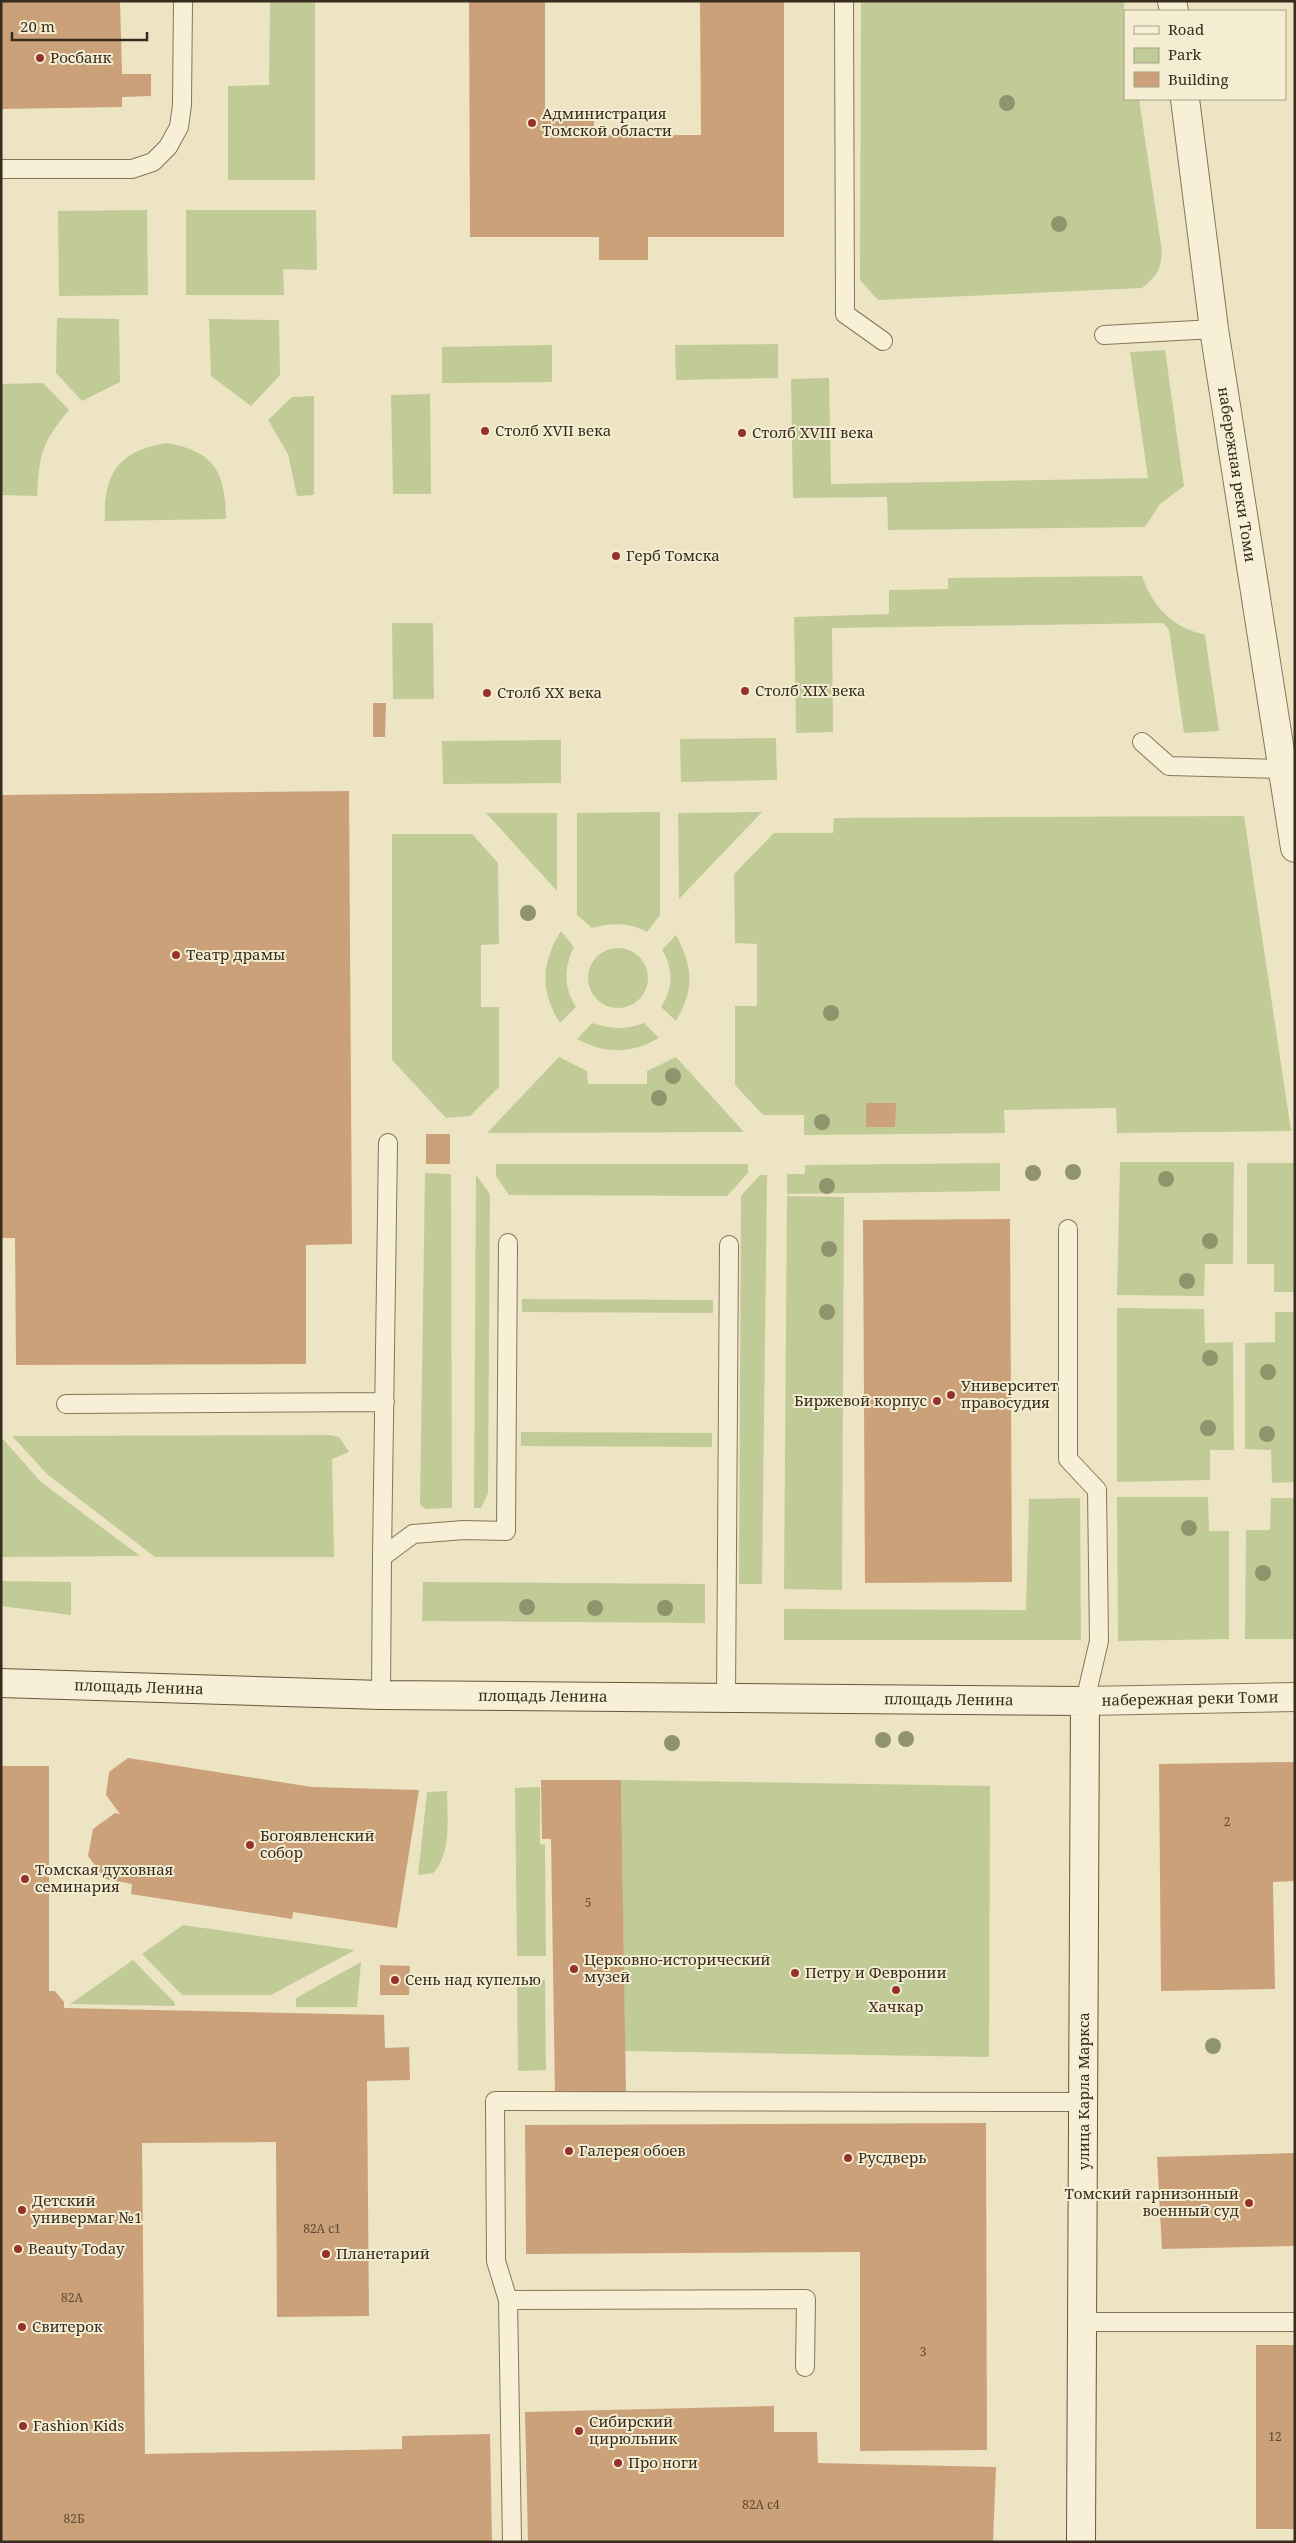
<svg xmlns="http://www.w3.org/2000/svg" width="1296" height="2543" font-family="'Noto Serif',serif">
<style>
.green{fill:#c1cb97}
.building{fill:#cba179}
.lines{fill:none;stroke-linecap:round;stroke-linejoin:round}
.lane-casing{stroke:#87755a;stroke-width:20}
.street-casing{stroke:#87755a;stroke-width:30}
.secondary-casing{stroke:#69563d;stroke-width:30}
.lane{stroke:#f8f0d6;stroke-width:18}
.street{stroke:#f8f0d6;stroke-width:28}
.secondary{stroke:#f8f0d6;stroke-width:28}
.tree{fill:#90946c}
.poi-dot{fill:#95332b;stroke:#f5edd2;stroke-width:2}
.labels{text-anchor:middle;stroke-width:4;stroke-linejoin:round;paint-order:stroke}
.number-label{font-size:12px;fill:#5c4935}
.poi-label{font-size:15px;fill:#372c1e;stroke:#f5edd2;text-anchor:start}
.street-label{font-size:15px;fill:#372c1e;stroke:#f5edd2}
</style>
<rect width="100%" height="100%" fill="#ede4c3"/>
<path class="green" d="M270 1H315V180H228V86L269 85Z
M861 1H1124L1125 99H1139L1162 252C1161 270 1156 277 1142 288L878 300 860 280Z
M147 210 148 295 59 296 58 211Z
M186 210H316L317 270 283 269 284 295H186Z
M57 318 119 319 120 382 82 401 56 373Z
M209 319 279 320 280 375 251 406 211 376Z
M778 344V378L676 380 675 345Z
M552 345V382L442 383V347Z
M1165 350 1184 486 1160 504 1145 527 888 530 887 497 793 498 791 379 829 378 831 484 1148 478 1130 352Z
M43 383 69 410C42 442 39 455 37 496L1 495V384Z
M430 394 431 494H393L391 395Z
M314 396V495L297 496 288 454 268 420 292 397Z
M168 443C216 452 225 473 226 519L105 521C103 473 119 450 168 443Z
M1142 576C1153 608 1173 627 1205 635L1219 731 1184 733 1169 630 1163 623 832 628 833 732 796 733 794 617 889 614V590L948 589V578Z
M392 623H433L434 699H393Z
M776 738 777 780 681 782 680 739Z
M561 740V783L443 784 442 741Z
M660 812V915L647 932C628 922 612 923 592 928L577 915V813Z
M762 812 679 899 678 813Z
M486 813H557V891Z
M1244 816 1291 1131 1117 1133 1116 1108 1004 1110 1005 1133 804 1135V1115H763L735 1085V1006H757V944L735 943 734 874 774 833H833L834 818Z
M392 834H472L498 863 499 944 481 945V1007H499V1087L470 1116 446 1118 392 1060Z
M561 931 574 947C564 968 563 986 576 1007L560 1023C540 992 541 962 561 931Z
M676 935C693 967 695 989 676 1021L661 1007C673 989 674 969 662 950Z
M588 978a30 30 0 1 1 60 0a30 30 0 1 1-60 0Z
M592 1023C610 1029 626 1030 644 1023L659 1038C632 1054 604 1054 577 1039Z
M559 1057 587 1071 588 1084H647V1071L676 1057 744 1132 487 1133Z
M1120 1162H1234L1233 1264H1205L1204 1296 1117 1295Z
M1000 1163V1191L787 1194V1174H805V1165Z
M1247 1163H1295V1292H1274V1264H1247Z
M496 1164H748V1173L727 1196 509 1195 496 1176Z
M425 1173 451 1174 452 1508 426 1509 420 1505Z
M476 1175 490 1194 488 1493 481 1508H474Z
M760 1175H767L762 1584H739L741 1196Z
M787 1196 844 1197 842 1590 784 1589Z
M522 1299 713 1300V1313L522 1312Z
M1117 1308 1204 1309 1205 1343 1233 1342 1234 1450H1210V1480L1117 1482Z
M1275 1312H1295V1482L1272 1483 1271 1450 1245 1449V1343L1275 1342Z
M521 1432 712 1433V1447L521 1446Z
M330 1435 339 1437 349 1452 332 1459 334 1557H155L48 1475 12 1436Z
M1 1437 41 1482 140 1556 1 1557Z
M1117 1497H1208L1209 1531H1229V1639L1118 1641Z
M1080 1498 1081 1640H784V1609L1026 1610 1029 1499Z
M1271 1498H1295V1639H1245L1246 1530H1270Z
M1 1581 71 1582V1615L1 1606Z
M423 1582 705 1584V1623L422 1621Z
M621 1780 990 1786 989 2057 625 2051Z
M540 1787V1844L545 1845 546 1956H517L515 1788Z
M447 1791C447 1816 452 1854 433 1873L418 1875 427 1792Z
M183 1925 355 1950 271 1995H182L142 1954Z
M133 1960 175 2003V2006L70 2004Z
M361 1962 357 2007H296V1998Z
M545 1980 546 2070 518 2071 517 1981Z"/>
<path class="building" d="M1 1H120L122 74H151V96L122 97V107L1 109Z
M469 1H545V113H594V135H701L700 1H784V237H648V260H599V237H470Z
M373 703H386L385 737H373Z
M349 791 352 1244 306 1245V1364L16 1365 15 1238H1V795Z
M866 1103H896L895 1127H866Z
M426 1134H450V1164H426Z
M1010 1219 1012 1582 865 1583 863 1220Z
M128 1758 312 1787 419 1790 397 1928 293 1912 292 1919 131 1894 132 1884 105 1879 88 1856 93 1829 115 1813 120 1814 106 1795 109 1772Z
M1295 1762V1881L1273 1882 1275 1989 1161 1991 1159 1764Z
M1 1766H49V1991H55L64 2002V2008L384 2015 385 2048 409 2047 410 2080 367 2081 369 2316 277 2317 276 2142 142 2143 145 2454 402 2449V2436L490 2434 492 2542H1Z
M541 1780H621L626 2094 555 2095 551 1839H542Z
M380 1965 410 1966 409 1995H380Z
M986 2123 987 2450 860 2451V2252L526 2254 525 2125Z
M1295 2153V2246L1162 2249 1157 2157Z
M1256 2345H1295V2529H1256Z
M774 2406V2432H817L818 2463 996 2467 993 2542H528L525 2412Z"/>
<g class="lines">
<g class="lane-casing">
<path id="lane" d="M844 1 845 314 883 341
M1 169H132L153 162 168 147 179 127 182 105 183 1
M1104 335 1214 329
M1142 742 1169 766 1282 769
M1068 1229V1459L1097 1490 1099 1641 1085 1701
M66 1404 385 1402
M382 1557 388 1143
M381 1695 382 1557 413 1534 464 1530 506 1531 508 1243
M726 1699 729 1245
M508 2300 806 2299 805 2367
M1083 2322H1295
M512 2542 508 2300 496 2261 495 2101 1084 2102"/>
</g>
<g class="street-casing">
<g id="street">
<path d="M1172 1 1174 11"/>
<path id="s1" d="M1185 99 1214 329 1295 848"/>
<path id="s2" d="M1085 1701 1295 1697"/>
</g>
</g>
<g class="secondary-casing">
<g id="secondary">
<path id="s3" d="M1 1683 381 1695 1085 1701 1081 2542"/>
</g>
</g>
<use href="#lane" class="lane"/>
<use href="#street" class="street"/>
<use href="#secondary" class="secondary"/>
</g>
<g class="tree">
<circle cx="1007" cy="103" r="8"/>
<circle cx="1059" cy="224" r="8"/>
<circle cx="528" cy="913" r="8"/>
<circle cx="831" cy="1013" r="8"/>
<circle cx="673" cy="1076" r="8"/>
<circle cx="659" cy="1098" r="8"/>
<circle cx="822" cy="1122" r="8"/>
<circle cx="1073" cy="1172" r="8"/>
<circle cx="1033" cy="1173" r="8"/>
<circle cx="1166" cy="1179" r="8"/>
<circle cx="827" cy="1186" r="8"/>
<circle cx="1210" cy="1241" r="8"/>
<circle cx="829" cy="1249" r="8"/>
<circle cx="1187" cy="1281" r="8"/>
<circle cx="827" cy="1312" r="8"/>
<circle cx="1210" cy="1358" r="8"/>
<circle cx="1268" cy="1372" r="8"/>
<circle cx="1208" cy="1428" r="8"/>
<circle cx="1267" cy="1434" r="8"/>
<circle cx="1189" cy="1528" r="8"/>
<circle cx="1263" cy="1573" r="8"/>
<circle cx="527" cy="1607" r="8"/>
<circle cx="595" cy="1608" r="8"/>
<circle cx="665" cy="1608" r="8"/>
<circle cx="906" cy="1739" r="8"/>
<circle cx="883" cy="1740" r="8"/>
<circle cx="672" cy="1743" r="8"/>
<circle cx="1213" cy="2046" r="8"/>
</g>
<g class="poi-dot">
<circle cx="40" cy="58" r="5"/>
<circle cx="532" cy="123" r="5"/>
<circle cx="485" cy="431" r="5"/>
<circle cx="742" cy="433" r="5"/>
<circle cx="616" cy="556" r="5"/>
<circle cx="745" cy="691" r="5"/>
<circle cx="487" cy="693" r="5"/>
<circle cx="176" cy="955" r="5"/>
<circle cx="951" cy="1395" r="5"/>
<circle cx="937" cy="1401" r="5"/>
<circle cx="250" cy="1845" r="5"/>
<circle cx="25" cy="1879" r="5"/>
<circle cx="574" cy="1969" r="5"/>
<circle cx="795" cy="1973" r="5"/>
<circle cx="395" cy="1980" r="5"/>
<circle cx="896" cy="1990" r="5"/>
<circle cx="569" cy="2151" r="5"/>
<circle cx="848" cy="2158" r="5"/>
<circle cx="1249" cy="2203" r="5"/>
<circle cx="22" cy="2210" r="5"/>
<circle cx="18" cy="2249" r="5"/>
<circle cx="326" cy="2254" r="5"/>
<circle cx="22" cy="2327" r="5"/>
<circle cx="23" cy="2426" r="5"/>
<circle cx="579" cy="2431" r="5"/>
<circle cx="618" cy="2463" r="5"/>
</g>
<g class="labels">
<g class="number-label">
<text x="1227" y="1826">2</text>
<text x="588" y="1907">5</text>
<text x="322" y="2233">82А с1</text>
<text x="72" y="2302">82А</text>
<text x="923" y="2356">3</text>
<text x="1275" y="2441">12</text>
<text x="761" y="2509">82А с4</text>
<text x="74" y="2523">82Б</text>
</g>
<g class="poi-label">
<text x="50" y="63">Росбанк</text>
<text x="542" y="119">Администрация<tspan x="542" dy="17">Томской области</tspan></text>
<text x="495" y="436">Столб XVII века</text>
<text x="752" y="438">Столб XVIII века</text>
<text x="626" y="561">Герб Томска</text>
<text x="755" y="696">Столб XIX века</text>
<text x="497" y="698">Столб XX века</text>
<text x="186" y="960">Театр драмы</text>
<text x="961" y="1391">Университет<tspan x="961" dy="17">правосудия</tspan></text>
<text x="927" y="1406" text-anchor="end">Биржевой корпус</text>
<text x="260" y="1841">Богоявленский<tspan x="260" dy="17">собор</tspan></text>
<text x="35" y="1875">Томская духовная<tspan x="35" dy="17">семинария</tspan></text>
<text x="584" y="1965">Церковно-исторический<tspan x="584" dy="17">музей</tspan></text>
<text x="805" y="1978">Петру и Февронии</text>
<text x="405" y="1985">Сень над купелью</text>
<text x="896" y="2012" text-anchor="middle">Хачкар</text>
<text x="579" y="2156">Галерея обоев</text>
<text x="858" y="2163">Русдверь</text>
<text x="1239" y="2199" text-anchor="end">Томский гарнизонный<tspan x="1239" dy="17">военный суд</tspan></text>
<text x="32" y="2206">Детский<tspan x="32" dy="17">универмаг №1</tspan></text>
<text x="28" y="2254">Beauty Today</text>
<text x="336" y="2259">Планетарий</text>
<text x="32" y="2332">Свитерок</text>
<text x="589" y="2427">Сибирский<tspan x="589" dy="17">цирюльник</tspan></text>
<text x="33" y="2431">Fashion Kids</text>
<text x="628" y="2468">Про ноги</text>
</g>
<g class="street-label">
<text dy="5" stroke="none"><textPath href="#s1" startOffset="379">набережная реки Томи</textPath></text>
<text dy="5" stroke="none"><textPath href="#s3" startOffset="138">площадь Ленина</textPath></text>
<text dy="5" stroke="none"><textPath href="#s3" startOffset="542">площадь Ленина</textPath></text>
<text dy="5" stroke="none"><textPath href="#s2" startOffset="105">набережная реки Томи</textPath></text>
<text dy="5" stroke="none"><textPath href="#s3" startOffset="948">площадь Ленина</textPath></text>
<text transform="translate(1084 2091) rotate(-90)" y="5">улица Карла Маркса</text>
</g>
</g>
<rect width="1296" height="2543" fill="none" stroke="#372c1e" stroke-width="5"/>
<rect x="1124" y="10" width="162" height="90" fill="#f5edd2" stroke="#a9a08a"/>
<rect x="1134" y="26" width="25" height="8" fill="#f8f0d6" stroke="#a9a08a"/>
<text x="1168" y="35" font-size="15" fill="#372c1e">Road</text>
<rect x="1134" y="48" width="25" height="15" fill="#c1cb97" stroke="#a9a08a"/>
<text x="1168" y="60" font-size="15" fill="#372c1e">Park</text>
<rect x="1134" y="72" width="25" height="15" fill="#cba179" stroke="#a9a08a"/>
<text x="1168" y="85" font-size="15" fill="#372c1e">Building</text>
<path d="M12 32v8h135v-8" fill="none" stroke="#372c1e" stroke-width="2.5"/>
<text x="20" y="32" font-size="15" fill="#372c1e" stroke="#f5edd2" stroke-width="4" paint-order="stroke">20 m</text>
</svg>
